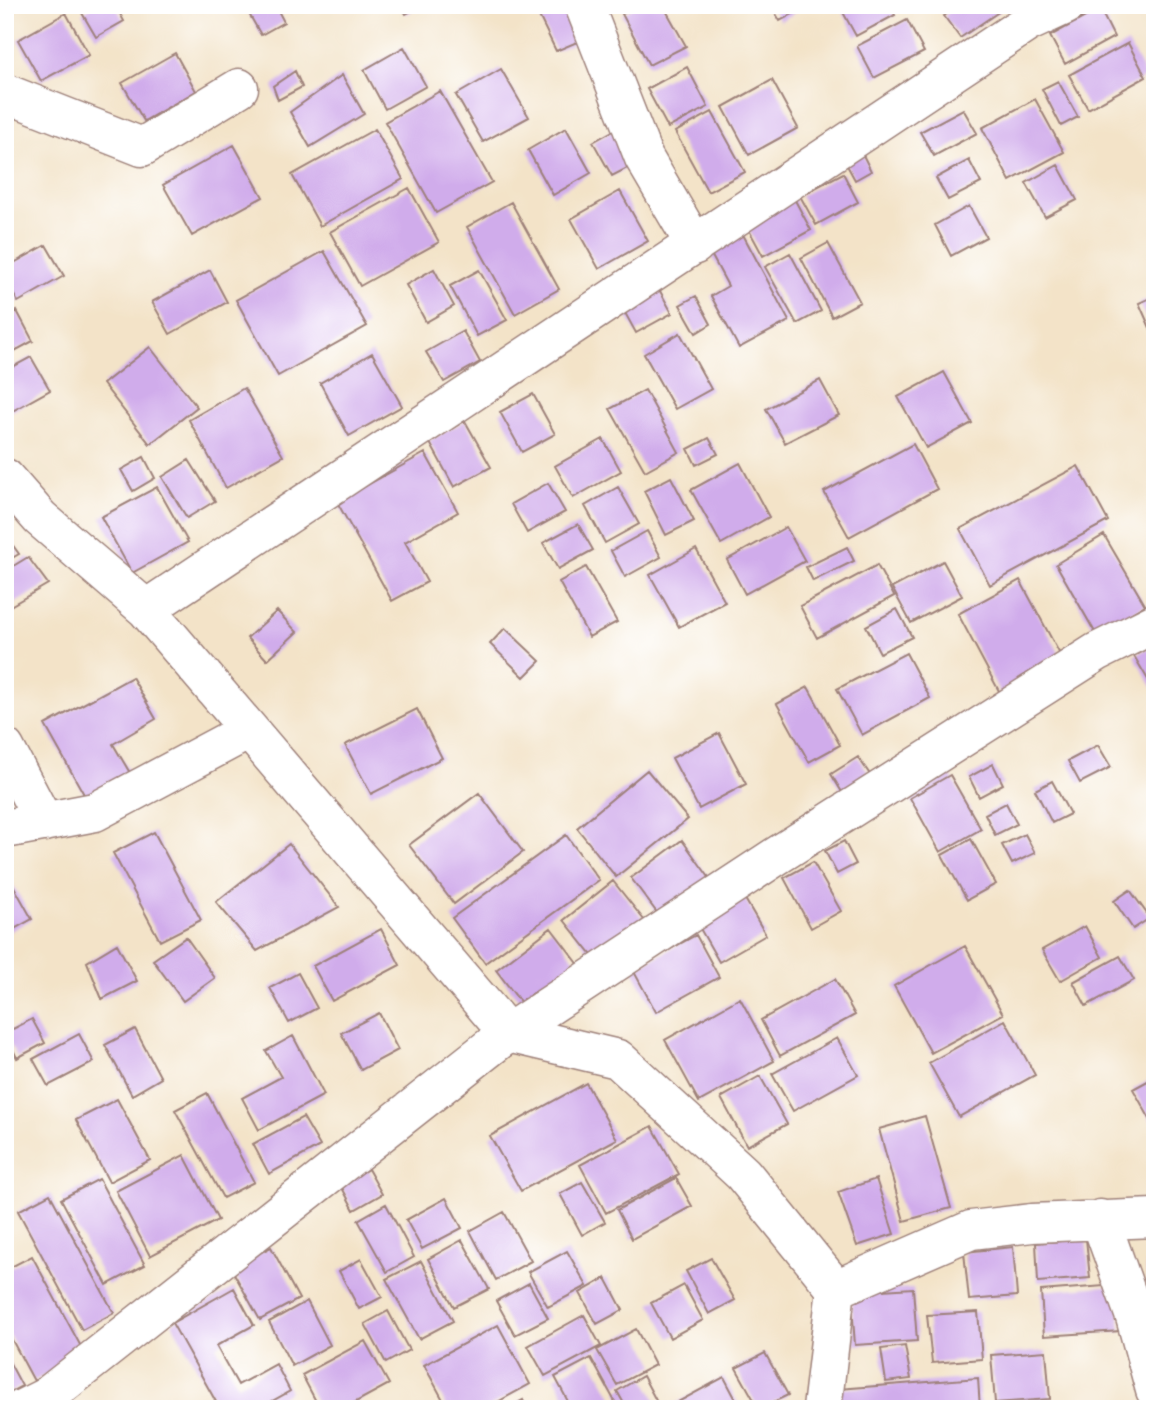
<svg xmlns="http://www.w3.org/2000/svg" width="1160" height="1414" font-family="Mynerve,sans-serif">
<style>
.building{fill:#d0aceb}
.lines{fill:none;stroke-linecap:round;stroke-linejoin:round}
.minor-casing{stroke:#9e817a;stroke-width:41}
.minor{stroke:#fff;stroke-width:38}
</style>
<rect width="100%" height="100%" fill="#fff"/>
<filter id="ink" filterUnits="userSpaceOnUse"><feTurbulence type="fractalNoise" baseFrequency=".0143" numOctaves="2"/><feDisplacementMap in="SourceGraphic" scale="14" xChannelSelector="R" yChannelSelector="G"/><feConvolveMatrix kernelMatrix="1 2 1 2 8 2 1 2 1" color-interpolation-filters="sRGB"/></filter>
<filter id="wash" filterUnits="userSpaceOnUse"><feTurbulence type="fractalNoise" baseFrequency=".00686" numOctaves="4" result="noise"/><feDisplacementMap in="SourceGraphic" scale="28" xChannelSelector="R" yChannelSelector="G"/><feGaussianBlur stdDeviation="1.57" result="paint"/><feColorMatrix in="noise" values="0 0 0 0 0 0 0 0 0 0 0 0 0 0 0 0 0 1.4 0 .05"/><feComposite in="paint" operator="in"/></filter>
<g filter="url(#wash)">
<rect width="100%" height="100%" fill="#f3e3c8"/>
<g id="blocks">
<path class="building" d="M95 5H115L124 21 96 37 82 13Z
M244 5H275L284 22 261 35Z
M401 5H422L406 14Z
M555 5H574L589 37 556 51 538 14Z
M639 5H663L686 46 649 65 622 14Z
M771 5H809L780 21Z
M839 5H889L895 15 856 36Z
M958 5H1000L1003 9 960 38 944 16Z
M1100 9 1114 37 1065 64 1050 36Z
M66 13 89 55 41 81 18 40Z
M907 20 924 52 874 78 857 46Z
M1128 43 1146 77 1088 109 1069 75Z
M404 47 426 86 385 109 364 70Z
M175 53 196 91 144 121 122 83Z
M687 67 708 107 668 128 647 89Z
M501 69 529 117 483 142 456 95Z
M295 71 302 87 278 100 273 86Z
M342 75 364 114 310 147 290 112Z
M772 80 798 128 749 155 723 107Z
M1058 81 1078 117 1061 126 1042 89Z
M440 91 492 182 436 213 385 122Z
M1035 99 1064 152 1010 181 982 128Z
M963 109 977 133 934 156 920 132Z
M712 112 745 172 708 192 675 132Z
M566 128 591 173 553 195 528 150Z
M618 128 637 163 612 176 593 142Z
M375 129 403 179 320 226 292 175Z
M234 145 263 197 192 236 163 185Z
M860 149 871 171 855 180 843 158Z
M969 160 981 183 948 200 936 178Z
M1058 165 1077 200 1045 217 1026 183Z
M843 173 858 202 816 225 800 196Z
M409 188 439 242 360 286 330 232Z
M620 191 648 241 599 269 571 219Z
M790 191 811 230 763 256 742 217Z
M511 202 559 289 515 314 467 227Z
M969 206 986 237 951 256 935 225Z
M739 227 789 321 739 348 711 296 728 286 706 245Z
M828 243 860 302 832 317 801 258Z
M46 245 64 276 18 302 5 280V268Z
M324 251 367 326 278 376 236 300Z
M790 253 821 311 797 324 765 267Z
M434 269 454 306 426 322 406 285Z
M210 270 227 302 170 334 152 302Z
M479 270 507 320 477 336 450 286Z
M654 280 672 313 636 333 618 300Z
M696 296 711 324 696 333 680 305Z
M1155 296V339L1139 303Z
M17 311 33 341 13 352 5 337V318Z
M463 331 480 362 444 382 426 352Z
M680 333 711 389 675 409 644 354Z
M150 347 197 407 150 444 103 384Z
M372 353 402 406 349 436 320 383Z
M31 357 50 390 5 415V371Z
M944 372 972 423 926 448 898 397Z
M820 380 839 415 785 443 766 409Z
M244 388 283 456 226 488 189 420Z
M645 390 679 452 645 471 610 409Z
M533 394 555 434 522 452 500 412Z
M465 421 491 467 454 487 429 441Z
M709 438 718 454 696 465 688 449Z
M603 439 621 471 573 498 555 466Z
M913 444 937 489 849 537 824 492Z
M425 453 458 512 405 542 427 582 392 601 337 502Z
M144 457 155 478 133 491 121 470Z
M189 460 215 501 187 518 162 477Z
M740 463 769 517 721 544 691 490Z
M1078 466 1108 521 990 585 960 529Z
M671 477 694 521 666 535 644 491Z
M548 483 565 512 527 533 511 504Z
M157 487 188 542 132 573 101 517Z
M618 487 639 524 605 543 585 506Z
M1149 522H1155V549H1153Z
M578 524 593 550 558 569 543 543Z
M786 527 805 561 745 594 727 560Z
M647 531 661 557 625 577 611 551Z
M1104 535 1145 605 1096 634 1056 564Z
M9 540 19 554 5 562V542Z
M847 547 854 561 813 581 806 567Z
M696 549 725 602 679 627 650 575Z
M28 557 48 584 5 609V571Z
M943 561 962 596 911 623 892 588Z
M877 565 894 596 817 638 800 606Z
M586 567 617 622 589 637 559 582Z
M1020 580 1063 660 1000 693 958 614Z
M897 609 912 637 880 653 866 626Z
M277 611 297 632 267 660 247 638Z
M505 628 540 661 524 677 490 644Z
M1155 644V687L1153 688 1134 656Z
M906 653 930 698 862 735 837 689Z
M132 677 156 719 113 744 130 773 86 798 45 725Z
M808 687 840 745 809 762 777 704Z
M417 709 442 758 371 794 345 745Z
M719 733 746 784 699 809 672 758Z
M1098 745 1111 767 1080 783 1068 761Z
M858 757 873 779 845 797 831 774Z
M993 764 1003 784 979 797 969 777Z
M647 770 688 819 616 877 577 828Z
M950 775 981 829 940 852 910 798Z
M1052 781 1070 814 1052 823 1035 790Z
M479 793 523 852 454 904 409 845Z
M1006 803 1017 824 995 835 985 814Z
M154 832 201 920 160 941 113 853Z
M1025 834 1035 853 1012 864 1002 845Z
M566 835 599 880 485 963 452 918Z
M971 839 996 884 967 900 942 855Z
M682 840 711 880 661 918 631 878Z
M844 841 856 864 837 874 825 851Z
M289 844 339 907 257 951 216 902Z
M813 862 841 911 811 928 784 878Z
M613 881 644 920 595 959 564 920Z
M12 883 32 919 5 934V887Z
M1130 890 1150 918 1133 929 1114 901Z
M745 899 766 935 719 962 698 925Z
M1085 926 1102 957 1060 981 1042 950Z
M551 928 583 970 528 1012 496 970Z
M381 929 400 965 332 1001 313 966Z
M696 935 719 977 656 1012 633 970Z
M186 937 215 978 183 1001 153 960Z
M117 944 137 981 102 999 87 962Z
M965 946 1003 1014 931 1053 894 986Z
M1120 956 1134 980 1086 1006 1073 982Z
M298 973 317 1008 289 1023 270 988Z
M835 979 855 1015 780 1056 761 1020Z
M740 998 774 1061 699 1102 665 1040Z
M379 1013 398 1050 361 1070 341 1033Z
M32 1019 45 1043 17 1058 5 1033Z
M1005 1020 1035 1075 959 1117 929 1063Z
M135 1029 161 1078 132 1095 105 1045Z
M79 1034 94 1062 48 1086 33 1059Z
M293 1036 324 1095 259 1130 242 1098 281 1077 266 1051Z
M837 1038 858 1075 793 1111 772 1074Z
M760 1076 787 1124 747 1146 721 1098Z
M1155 1077V1128L1133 1089Z
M586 1083 617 1139 521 1191 490 1136Z
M207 1093 254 1182 223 1198 175 1110Z
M117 1099 150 1160 109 1182 76 1120Z
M925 1116 951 1208 904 1221 879 1129Z
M303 1117 320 1146 269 1174 253 1144Z
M652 1126 679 1174 606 1213 580 1165Z
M184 1155 218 1220 150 1256 116 1191Z
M368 1169 382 1194 354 1210 340 1184Z
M676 1178 692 1206 632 1239 617 1210Z
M99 1179 145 1265 107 1285 61 1199Z
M876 1179 894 1234 857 1246 838 1192Z
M582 1182 605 1222 582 1235 560 1194Z
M50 1194 114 1313 82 1330 18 1211Z
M446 1198 462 1228 422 1249 406 1220Z
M386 1204 414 1257 387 1272 358 1220Z
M504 1212 531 1261 496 1280 470 1231Z
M1086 1239 1090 1278 1038 1282 1036 1243Z
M462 1240 489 1289 454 1307 428 1259Z
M271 1247 299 1299 260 1320 231 1268Z
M1013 1247 1017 1296 969 1300 964 1252Z
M567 1251 587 1286 548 1307 528 1272Z
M32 1256 85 1354 34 1381 5 1327V1270Z
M711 1258 735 1300 709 1314 686 1271Z
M361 1259 382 1297 359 1309 339 1271Z
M1155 1260V1349H1149L1146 1261Z
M421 1261 453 1321 419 1339 386 1279Z
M606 1278 623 1310 597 1324 580 1293Z
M529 1283 548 1318 515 1335 496 1301Z
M684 1285 703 1320 670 1338 651 1303Z
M1117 1285 1121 1331 1044 1336 1041 1291Z
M234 1288 254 1325 216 1346 238 1385 276 1364 290 1391 258 1409H220L172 1323Z
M913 1288 917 1341 855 1345 851 1292Z
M307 1301 330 1345 292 1366 269 1322Z
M388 1311 409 1350 386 1363 365 1324Z
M978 1312 982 1359 932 1363 927 1315Z
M584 1315 601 1346 545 1376 528 1346Z
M498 1325 530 1384 485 1409H448L424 1365Z
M636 1329 655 1365 617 1385 597 1350Z
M365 1341 389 1384 343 1409H320L302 1375Z
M905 1346 911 1379 886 1382 881 1349Z
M1046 1351 1050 1399 995 1403 991 1355Z
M765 1353 788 1395 759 1409 736 1368Z
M5 1354 22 1386 5 1395Z
M591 1358 619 1409H572L555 1377Z
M643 1376 660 1408 659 1409H627L617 1391Z
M724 1377 741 1409H665Z
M978 1378 980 1409H841L839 1389Z
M523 1400 527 1409H507Z"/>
</g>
</g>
<g filter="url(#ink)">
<use href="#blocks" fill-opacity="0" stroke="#9e817a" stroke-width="2"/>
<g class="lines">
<g class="minor-casing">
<path id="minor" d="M584 5 644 158 695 245
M5 93 142 147 239 88
M5 478 40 518 146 609 508 1033 618 1059 743 1174 836 1289 971 1230 1032 1223 1155 1218
M146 609 1027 23 1066 5
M5 748 44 822
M5 829 95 812 249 730
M1100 1219 1135 1317 1155 1390
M22 1409 46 1397 508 1033 775 857 1097 652 1155 623
M822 1409 836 1289"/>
</g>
<use href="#minor" class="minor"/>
</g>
</g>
<rect width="1160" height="1414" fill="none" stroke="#fff" stroke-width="28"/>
</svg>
